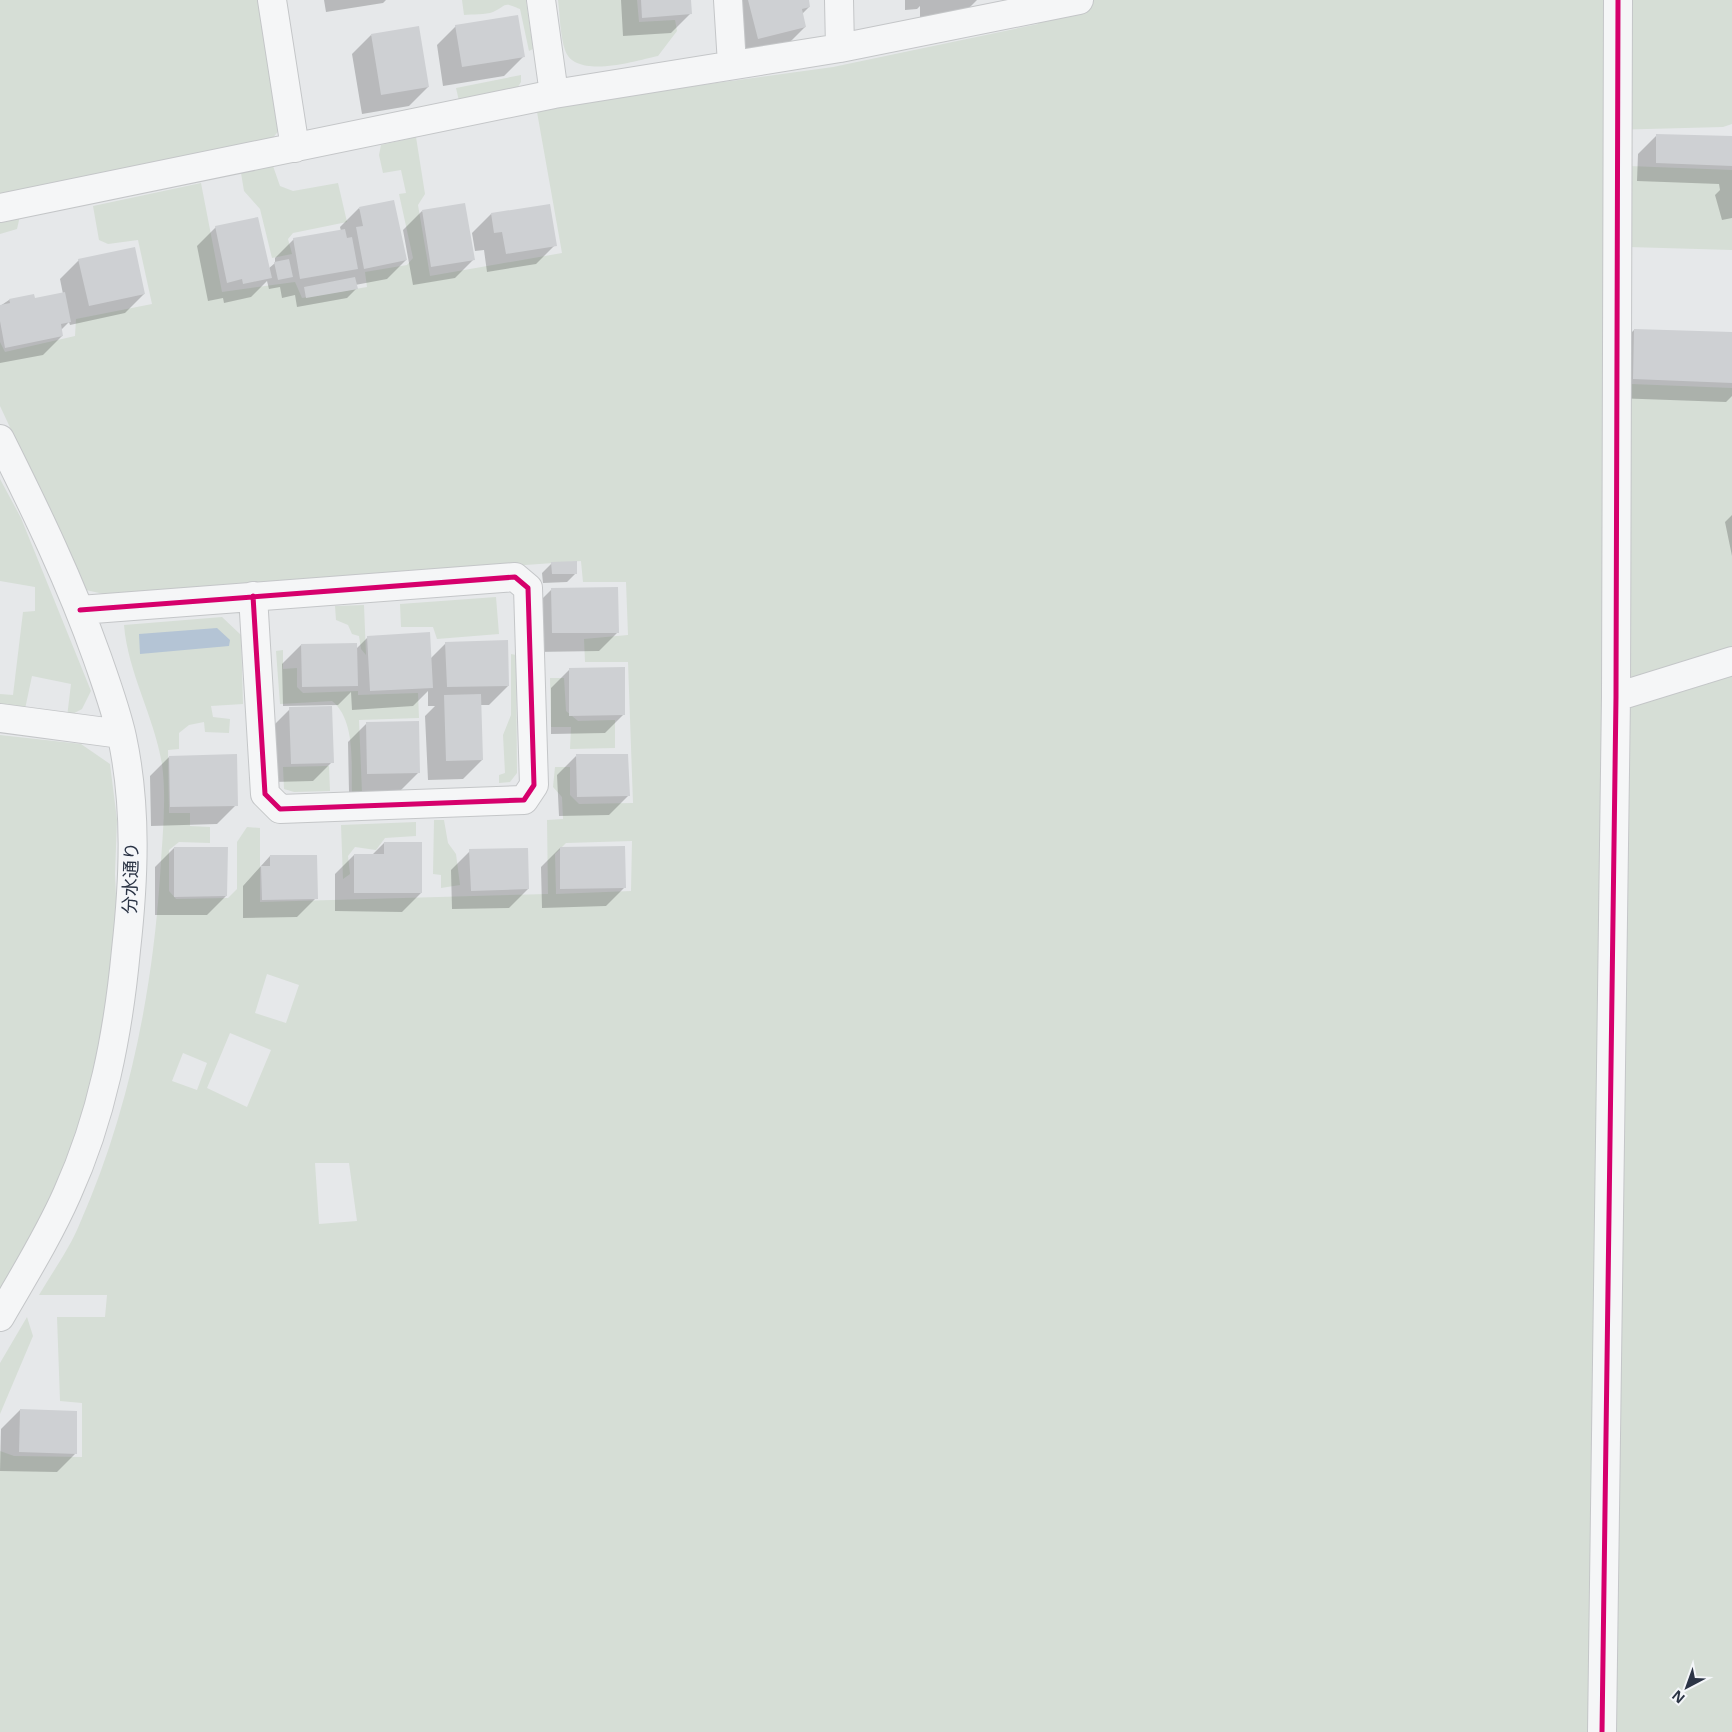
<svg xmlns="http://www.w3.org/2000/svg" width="1732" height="1732" font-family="'Noto Sans','Noto Sans JP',sans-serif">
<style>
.green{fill:#d6ded6;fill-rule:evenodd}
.water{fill:#b4c4d5}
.shadow{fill:#0003}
.building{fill:#ced0d3}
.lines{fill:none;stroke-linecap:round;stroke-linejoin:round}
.minor-casing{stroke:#c4c6c8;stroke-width:30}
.minor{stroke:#f5f6f7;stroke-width:28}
.cycleway-casing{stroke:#f4f6f9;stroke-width:8}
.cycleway{stroke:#d6006c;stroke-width:5}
.labels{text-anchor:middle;stroke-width:4;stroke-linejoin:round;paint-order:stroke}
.street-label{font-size:18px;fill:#2b3445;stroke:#f4f6f9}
</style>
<rect width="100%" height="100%" fill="#e6e8ea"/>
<path class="green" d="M0 0H279L284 124 272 139 0 195Z
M462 0H526L533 49 529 51 520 9C502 1 507 6 493 12 486 15 472 14 464 15Z
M558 0H637L639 22 675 20 677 31 658 56C635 61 575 80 565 50 560 35 560 16 558 0Z
M1039 0H1732V124L1723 127 1609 130 1630 401 1631 384 1732 388V647L1610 685 1625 706 1732 669V1732H0V1451L14 1456 82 1457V1403L60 1401 57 1317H105L107 1295H39C53 1271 70 1248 80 1223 128 1114 152 996 160 877 162 840 167 801 162 764 154 716 128 673 124 625L222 617 241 635 243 704 211 706 213 717 230 719 229 733 205 732 204 722 189 725 179 733V749L168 750 169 813H190V826L210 827V843L179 842 169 850V891L176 899 228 898 237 889V842L247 827 260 828V902L548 894 547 820 563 819 562 797 553 787 555 767H570V795L579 804 633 803 628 662H585L584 639 628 635 626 582H583L581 561 108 595 86 590 0 406V342L5 352 75 336 76 319 152 304 138 240 108 244 99 240 93 206 201 183 222 292 295 282 302 298 367 287 365 272 407 265 413 258 399 194 406 193 401 170 383 173 379 155 381 145 416 137 425 194 418 205 430 276 562 253 537 112 620 96 833 67 1038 24ZM632 841 631 891 556 894 555 854 566 843ZM267 974 299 985 286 1023 255 1013ZM230 1033 271 1050 247 1107 207 1088ZM183 1053 207 1063 197 1090 172 1081ZM315 1163H349L357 1221 319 1224Z
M521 75V82L516 90 459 101 456 88Z
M273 166 280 186 293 191 338 183 347 222 293 233 288 239 292 254 272 258 260 209 244 191 241 173Z
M1629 166 1732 170V250L1629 247Z
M20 216 17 229 0 234V220Z
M0 479 21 518 91 691 82 709 67 717 71 684 32 676 25 709 0 706V694L13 695 23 612 35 611V587L0 581Z
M496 597 499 634 437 639 433 627H401L400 604Z
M364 605 366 655 361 649 359 636 352 634 348 625 336 620 335 606Z
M283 650V669L297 668V687L303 693 358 691V695L418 693 419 718 359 720 362 793H352C351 765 356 720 332 701L280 704 276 651Z
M511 654 516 655 517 773 510 782 499 783V775L505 773 503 735 511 715Z
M550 678H564L566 711 578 721 615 720V748L570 749 571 727H551Z
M0 735 81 744 110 764 117 820 115 874 118 944 103 1045 65 1180 0 1298Z
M329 766 330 791 294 792 284 789 283 767Z
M434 820H444L448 843 456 854 460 885 441 888V875L433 874Z
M416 822V836L385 838 376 850 355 847 348 856 350 874 343 879 341 825Z
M27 1317 33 1336 0 1414V1363Z"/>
<path class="water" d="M217 628 230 640 229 646 140 654 139 634Z"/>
<path class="shadow" d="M324 0H386L383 3 326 12Z
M621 0H689L690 14 671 33 623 36Z
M730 0H808L809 7 802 14 805 27 786 46 739 57Z
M905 0H977L958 19 920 20V6L917 9 905 10Z
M456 26 523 57 504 76 443 86 437 45Z
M371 35 428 87 409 106 362 114 352 54Z
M1657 135 1732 137V218L1722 220 1715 195 1720 190 1719 184 1637 181 1638 154Z
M359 208 406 260 387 279 355 285 356 289 347 298 297 307 295 295 282 298 280 287 269 289 267 281 251 297 224 303 223 298 208 301 197 246 216 227 268 269 275 263V258L294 239 341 231 340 227Z
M422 211 474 259 455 278 413 285 403 230Z
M491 214 555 245 536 264 487 272 484 250 475 251 472 233Z
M79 260 144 294 125 313 70 325 69 322 61 330 62 336 43 355 0 363V306L9 300H34L63 294 60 279Z
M1634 330 1732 333V396L1726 402 1614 398 1615 349Z
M1732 515V556L1725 522Z
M552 563 576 573 567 582 543 583 542 573Z
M552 589 618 632 599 651 534 652 533 608Z
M368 637 430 659 446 643 508 686 489 705H480L482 760 463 779 428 780 425 716 435 706H428V691L413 706 352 710 351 692 338 705 283 706 282 664 301 645 356 649Z
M570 669 624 714 605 733 551 734V688Z
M290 709 332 762 313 781 273 782 271 728Z
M367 723 418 773 399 792H349L348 742Z
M576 756 628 796 609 815 559 816 557 775Z
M169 757 236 805 217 824 151 826 150 776Z
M384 843 421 893 402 912 335 911V874L354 855H372Z
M174 848 226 896 207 915H155V867Z
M560 848 625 887 606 906 542 908 541 867Z
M470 851 528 889 509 908 452 909 451 870Z
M270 856 316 898 297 917 243 918V886Z
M20 1410 76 1453 57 1472 0 1471 1 1429Z"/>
<path class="building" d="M641 0H691L692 14 642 18Z
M748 0H809L810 7 802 9 806 27 758 39Z
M518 15 525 57 462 67 455 25Z
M419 26 429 87 381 95 371 34Z
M1656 134 1732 136V166L1656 163Z
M394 200 407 260 364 269 356 227 363 226 359 207Z
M465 203 475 260 431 267 422 210Z
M550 204 557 246 506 254 502 232 494 233 491 213Z
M258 217 272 278 243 284 242 279 227 283 215 226Z
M345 229 347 238 352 237 358 269 300 279 293 238Z
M135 247 145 294 89 306 78 259Z
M289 259 293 277 278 280 274 262Z
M355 277 358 289 306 298 304 287Z
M65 292 71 322 61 324 63 336 5 348 0 321V305L10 303 9 299 34 294 35 298Z
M1634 329 1732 332V383L1633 379Z
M577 561V574H552L551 562Z
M618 587 619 633H552L551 588Z
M430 632 433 688 370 691 367 636Z
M508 640 509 686 447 687 445 642Z
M357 643 358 686 302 687 301 644Z
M625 667V715L569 716V668Z
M481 694 483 760 446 761 444 695Z
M332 706 334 763 291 764 289 707Z
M419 721 420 773 367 774 366 722Z
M237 754 238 806 170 807 169 756Z
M576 754H628L630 796 577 797Z
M384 842H422V893H354V854H384Z
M625 846 626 888 560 889V847Z
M174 847H228L227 896 174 897Z
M528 848 529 889 471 891 469 849Z
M270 855H317L318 899 262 900 261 866H270Z
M20 1409 77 1411V1454L19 1452Z"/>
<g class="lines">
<g class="minor-casing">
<path id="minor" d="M272 0 295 148
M541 0 554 94
M728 0 732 64
M839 0 840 48
M0 208 554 94 840 48 1079 0
M0 439C36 511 70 581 97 657 106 683 116 710 122 737 137 807 134 879 126 950 118 1035 102 1117 67 1194 48 1237 23 1277 0 1317
M80 610 515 577 528 588 534 785 524 800 280 809 265 794 253 596
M1616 697 1732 661
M0 718 121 734
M1602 1732 1616 697 1618 0"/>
</g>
<use href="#minor" class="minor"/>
<g class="cycleway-casing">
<path id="cycleway" d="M80 610 515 577 528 588 534 785 524 800 280 809 265 794 253 596
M1602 1732 1616 697 1618 0"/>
</g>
<use href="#cycleway" class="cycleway"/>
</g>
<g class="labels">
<g class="street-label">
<text transform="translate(131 878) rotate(-88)" y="6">分水通り</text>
</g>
</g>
<g transform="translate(1687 1687) rotate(221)" stroke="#f4f6f9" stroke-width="4" paint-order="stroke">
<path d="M0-4L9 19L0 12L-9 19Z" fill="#2b3445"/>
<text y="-8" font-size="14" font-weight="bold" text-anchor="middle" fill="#2b3445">N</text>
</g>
</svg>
